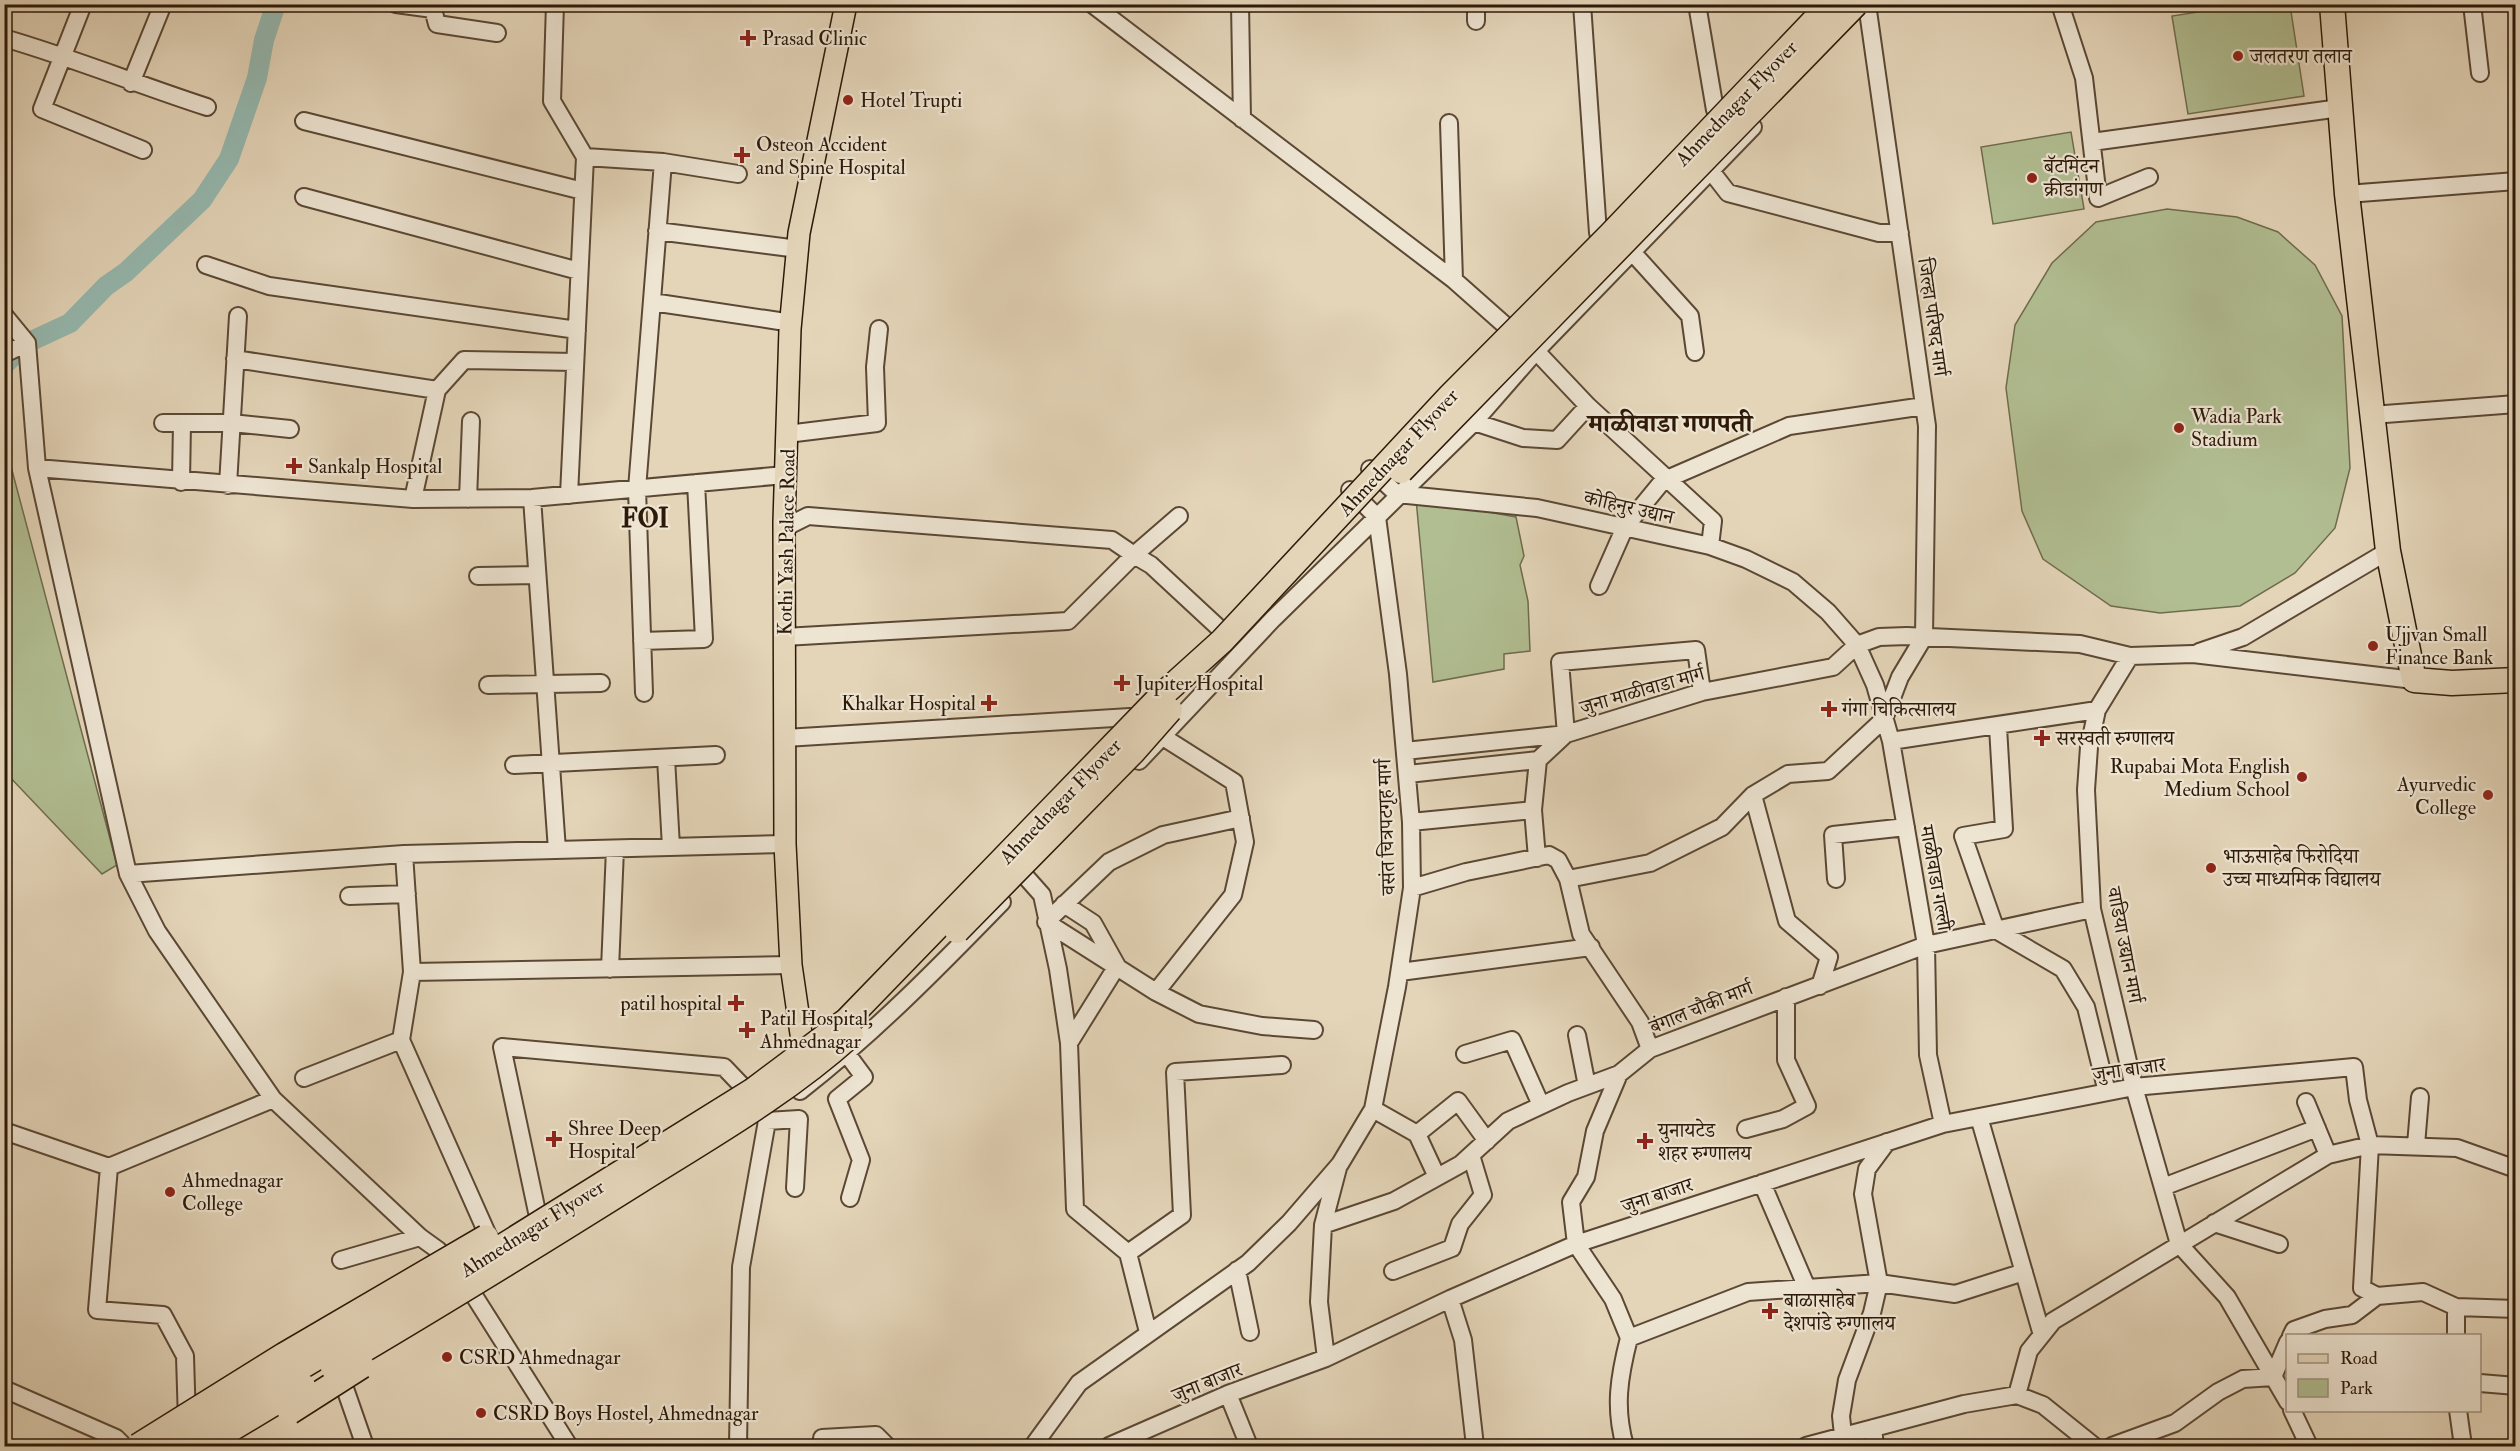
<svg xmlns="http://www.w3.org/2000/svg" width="2520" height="1451" font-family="'IM FELL Double Pica','Noto Serif Devanagari',serif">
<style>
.green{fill:#b1be92;stroke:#6f6c4d;stroke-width:1.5}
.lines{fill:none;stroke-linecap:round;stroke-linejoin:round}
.river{stroke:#95b9b0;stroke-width:20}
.minor-casing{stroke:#5b4834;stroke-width:20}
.major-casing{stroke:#2d1908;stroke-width:24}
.highway-casing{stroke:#2d1908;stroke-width:27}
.minor{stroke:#ede4d2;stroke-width:16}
.major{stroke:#e4d5b9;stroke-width:21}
.highway{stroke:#e4d5b9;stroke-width:24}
.highway-bridge-casing{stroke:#2d1908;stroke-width:27;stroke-linecap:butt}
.highway-bridge{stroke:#e4d5b9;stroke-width:24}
.poi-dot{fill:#8f2418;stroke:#ede4d2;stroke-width:2}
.labels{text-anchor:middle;stroke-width:4.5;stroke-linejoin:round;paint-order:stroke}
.poi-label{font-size:20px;fill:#2d1908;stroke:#ede4d2;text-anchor:start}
.street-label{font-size:20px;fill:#2d1908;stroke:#ede4d2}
.district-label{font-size:26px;font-weight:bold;fill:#2d1908;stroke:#ede4d2}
</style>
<rect width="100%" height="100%" fill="#e4d5b9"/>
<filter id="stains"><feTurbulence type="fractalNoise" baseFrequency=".00333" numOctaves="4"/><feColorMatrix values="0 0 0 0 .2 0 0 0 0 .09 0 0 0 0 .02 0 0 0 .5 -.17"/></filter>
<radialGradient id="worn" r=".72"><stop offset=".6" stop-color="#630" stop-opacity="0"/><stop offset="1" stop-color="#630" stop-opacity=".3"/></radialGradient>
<path class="green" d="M2242 5H2290L2304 96 2188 114 2172 16Z
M2071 132 2084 209 1993 224 1981 147Z
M2167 209 2237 217 2278 232 2315 265 2342 316 2350 468 2335 528 2295 573 2240 606 2160 613 2111 606 2043 559 2022 511 2006 388 2015 325 2052 263 2096 222Z
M5 444 117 865 102 874 5 772Z
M1416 499 1516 517 1524 556 1520 565 1528 601 1530 651 1504 654V669L1433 682Z"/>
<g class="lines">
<path class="river" d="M4 365 27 343 70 323 106 286 126 272 202 200 229 159 257 78 264 40 276 4"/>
<g class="minor-casing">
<path id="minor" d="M83 4 42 109 143 150
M396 4 433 9 437 24 497 33
M555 4 552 101 585 157 569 495
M1092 4 1454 280 1507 327
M1240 4 1242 119
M1582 4 1598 233
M1697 4 1715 110
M2060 4 2084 78 2098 198 2149 177
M2472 4 2480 73
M1476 21V4
M4 38C73 58 139 85 207 107
M131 83 163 4
M304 121 583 191
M1449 123 1454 280
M2092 142 2340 108
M585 157 663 162 738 174
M1711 171 1728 193 1879 233H1900
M2347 194 2516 181
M304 197 579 271
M657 231 798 249
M1633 253 1690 316 1695 352
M206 265 269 286 577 330
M652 302 779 321
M4 315 27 343
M27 343 37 468 128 874 157 931 273 1099 420 1237 438 1250 473 1294 569 1446
M1536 351 1588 406 1713 521 1710 546
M4 354 27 343
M235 359 437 390
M2372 415 2516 404
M1474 422 1523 438 1557 440 1588 406
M163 423H232L290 429
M787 434 877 423 875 367 879 329
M37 468 413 499 532 498 785 475
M1370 469 1397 494 1537 508 1710 546 1746 559 1793 582 1828 612 1857 645 1875 685 1891 741 1926 945 1928 1055 1943 1124
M1667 479 1789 426 1924 406
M181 482 182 423
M228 485 238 316
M532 498 557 850
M413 499 437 390 464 360 575 362
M468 499 471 421
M1179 516 1134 555 1151 565 1220 629
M784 528 808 516 1112 540 1134 555 1068 621 784 637
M478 576 537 575
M1599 586 1625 527 1666 477
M642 641 704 639 696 483
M2199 652 2243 637 2388 551
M2130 656 2097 710 2089 747 2086 790 2092 909 2134 1087 2179 1244 2227 1297 2288 1402
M488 685 601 683
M644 693 637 489 663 162
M1998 727 2004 829 1963 836 1996 930 2063 969 2086 1007 2107 1092
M785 738 1130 717
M1891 741 2097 710
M1405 751 1566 734 1560 662 1696 650 1702 692
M666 758 671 847
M1139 761 1273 619 1474 422 1536 351 1753 127
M514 765 716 755
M1408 774 1538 760
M1753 795 1787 921 1829 957 1820 986
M1241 818 1163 835 1109 862 1046 922 1156 992 1199 1014 1262 1026 1314 1030
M1411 822 1533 810
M404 854 412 972 401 1040 490 1240
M1537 858 1533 810 1538 760 1566 734 1702 692 1833 667 1857 645 1879 637 1907 636 2080 644 2130 656 2193 654 2414 680
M128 874 404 854 785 844
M1026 877 1042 895 1058 969 1069 1043 1075 1209 1128 1253
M1568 879 1650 863 1722 827 1753 795 1788 774 1828 771 1884 719 1900 677 1924 637 1927 426 1867 4
M1836 879 1833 835 1906 827
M1412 888 1466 872 1549 855 1558 860 1568 879 1581 934 1640 1022 1650 1049
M349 896 407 894
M1064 904 1093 923 1117 966 1069 1043
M610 969 615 849
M412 972 791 965
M1400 972 1591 947
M1156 992 1233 895 1245 842 1234 782 1163 737
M1577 1035 1587 1086
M847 1054 864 1077 837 1099 861 1160 850 1198
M1465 1054 1512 1040 1541 1105
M1619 1074 1595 1131 1586 1177 1571 1202 1576 1244 1613 1299 1629 1338
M304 1078 401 1040
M800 1091C873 1034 937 969 1002 902
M2306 1102 2328 1155
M1373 1109 1417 1134 1437 1177
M1979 1117 2042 1335
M767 1121 799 1119 795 1188
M1746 1129 1783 1119 1807 1106 1786 1060V997
M4 1131 109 1167
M1417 1134 1458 1101 1487 1141
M2416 1145 2420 1097
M1762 1183 1807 1288
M2163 1187 2317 1128
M537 1212 502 1047 724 1067 745 1089 767 1121 741 1267 738 1446
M2214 1223 2279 1244
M1323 1225 1394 1201 1461 1164 1508 1121 1568 1093 1619 1074 1650 1049 1926 945 2092 909
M341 1260 420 1237
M1237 1270 1250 1332
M1393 1271 1452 1248 1460 1224 1483 1195 1471 1155
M1450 1299 1463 1340 1475 1446
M2456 1307 2516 1309
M1148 1332 1128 1253 1182 1215 1175 1072 1282 1065
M2291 1336 2294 1330 2325 1319 2352 1315 2377 1296
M1326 1358 1319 1302 1323 1225 1338 1168
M340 1374 365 1446
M2273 1377 2288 1342
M2480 1383 2516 1386
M4 1389 116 1438 124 1446
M1228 1394 1249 1446
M2017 1395 2029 1351 2053 1321 2328 1155 2370 1145 2457 1148 2516 1169
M2292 1410 2309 1446
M2458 1410 2463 1446
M187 1422 185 1356 163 1315 97 1310 109 1167 273 1099
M1873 1428 1875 1446
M1843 1435 1841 1416 1847 1380 1872 1313 1879 1283 1863 1194 1867 1169 1887 1142
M822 1438 876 1435 887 1446
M1033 1446 1079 1383 1248 1263 1289 1223 1340 1164 1373 1109 1397 987 1412 888 1411 822 1398 674 1377 517 1350 490
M1109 1446 1228 1394 1326 1358 1450 1299 1576 1244 1943 1124 2134 1087 2354 1067 2358 1100 2370 1145 2362 1288 2377 1296 2423 1292 2456 1307V1336
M1625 1446C1614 1408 1619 1377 1629 1338L1748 1292 1879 1283 1955 1294 2024 1272
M1806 1446 1964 1404 2017 1395 2043 1405 2094 1446
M2112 1446 2175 1423 2218 1392 2243 1379 2273 1377"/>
</g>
<g class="major-casing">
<path id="major" d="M806 1068 791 965 785 844 784 522 790 329 799 233 846 4"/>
</g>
<g class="highway-casing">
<path id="highway" d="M2332 4 2347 194 2388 551 2414 680 2452 683 2516 680"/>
</g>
<use href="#minor" class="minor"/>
<use href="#major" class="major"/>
<use href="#highway" class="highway"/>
<g class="highway-bridge-casing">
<path id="highway-bridge" d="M1401 471 1856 4
M957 931 1133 752 1170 710
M333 1368C437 1307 539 1244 641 1180 713 1135 788 1092 851 1035
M290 1412 362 1366
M138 1446 284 1355 486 1237
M168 1446 461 1272 752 1091 847 1020 1160 697 1222 641 1450 396 1611 234 1830 4
M203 1446 303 1386"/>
</g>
<use href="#highway-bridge" class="highway-bridge"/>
</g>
<g class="poi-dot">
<path d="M745 29h6v6h6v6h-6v6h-6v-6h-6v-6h6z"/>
<circle cx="2238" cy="56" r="6"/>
<circle cx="848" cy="100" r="6"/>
<path d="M739 146h6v6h6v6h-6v6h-6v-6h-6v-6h6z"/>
<circle cx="2032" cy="178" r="6"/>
<circle cx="2179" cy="428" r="6"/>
<path d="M291 457h6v6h6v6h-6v6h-6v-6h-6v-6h6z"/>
<circle cx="2373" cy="646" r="6"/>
<path d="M1119 674h6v6h6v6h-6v6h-6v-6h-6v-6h6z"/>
<path d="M986 694h6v6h6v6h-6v6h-6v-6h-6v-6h6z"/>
<path d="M1826 700h6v6h6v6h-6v6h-6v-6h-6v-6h6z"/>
<path d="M2039 729h6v6h6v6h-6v6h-6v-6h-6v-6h6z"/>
<circle cx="2302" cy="777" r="6"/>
<circle cx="2488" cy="795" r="6"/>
<circle cx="2211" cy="868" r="6"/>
<path d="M733 994h6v6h6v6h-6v6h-6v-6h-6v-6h6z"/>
<path d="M744 1021h6v6h6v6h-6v6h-6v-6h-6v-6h6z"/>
<path d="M551 1130h6v6h6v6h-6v6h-6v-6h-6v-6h6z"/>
<path d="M1642 1132h6v6h6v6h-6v6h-6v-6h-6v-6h6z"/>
<circle cx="170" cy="1192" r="6"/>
<path d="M1767 1302h6v6h6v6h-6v6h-6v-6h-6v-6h6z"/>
<circle cx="447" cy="1357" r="6"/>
<circle cx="481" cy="1413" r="6"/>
</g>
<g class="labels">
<g class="poi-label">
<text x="762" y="45">Prasad Clinic</text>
<text x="2250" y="63">जलतरण तलाव</text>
<text x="860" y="107">Hotel Trupti</text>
<text x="756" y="151">Osteon Accident<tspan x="756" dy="23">and Spine Hospital</tspan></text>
<text x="2044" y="173">बॅटमिंटन<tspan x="2044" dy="23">क्रीडांगण</tspan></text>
<text x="2191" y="423">Wadia Park<tspan x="2191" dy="23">Stadium</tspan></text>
<text x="308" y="473">Sankalp Hospital</text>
<text x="2385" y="641">Ujjvan Small<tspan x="2385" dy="23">Finance Bank</tspan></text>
<text x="1136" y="690">Jupiter Hospital</text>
<text x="976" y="710" text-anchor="end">Khalkar Hospital</text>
<text x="1842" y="716">गंगा चिकित्सालय</text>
<text x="2056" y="745">सरस्वती रुग्णालय</text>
<text x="2290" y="773" text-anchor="end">Rupabai Mota English<tspan x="2290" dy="23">Medium School</tspan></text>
<text x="2476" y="791" text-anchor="end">Ayurvedic<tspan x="2476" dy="23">College</tspan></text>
<text x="2223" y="863">भाऊसाहेब फिरोदिया<tspan x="2223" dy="23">उच्च माध्यमिक विद्यालय</tspan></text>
<text x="722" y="1010" text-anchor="end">patil hospital</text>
<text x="760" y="1025">Patil Hospital,<tspan x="760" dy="23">Ahmednagar</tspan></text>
<text x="568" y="1135">Shree Deep<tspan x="568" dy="23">Hospital</tspan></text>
<text x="1658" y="1137">युनायटेड<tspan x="1658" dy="23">शहर रुग्णालय</tspan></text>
<text x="182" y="1187">Ahmednagar<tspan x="182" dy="23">College</tspan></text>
<text x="1784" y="1307">बाळासाहेब<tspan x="1784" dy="23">देशपांडे रुग्णालय</tspan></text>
<text x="459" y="1364">CSRD Ahmednagar</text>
<text x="493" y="1420">CSRD Boys Hostel, Ahmednagar</text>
</g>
<g class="street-label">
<text transform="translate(1736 103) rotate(-46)" y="7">Ahmednagar Flyover</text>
<text transform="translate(1933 317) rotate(82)" y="7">जिल्हा परिषद मार्ग</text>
<text transform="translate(1398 452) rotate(-47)" y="7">Ahmednagar Flyover</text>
<text transform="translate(1629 507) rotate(13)" y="7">कोहिनुर उद्यान</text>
<text transform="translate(786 542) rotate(-89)" y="7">Kothi Yash Palace Road</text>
<text transform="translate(1642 690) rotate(-16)" y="7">जुना माळीवाडा मार्ग</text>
<text transform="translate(1060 801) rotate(-46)" y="7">Ahmednagar Flyover</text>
<text transform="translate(1386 827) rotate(-92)" y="7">वसंत चित्रपटगृह मार्ग</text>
<text transform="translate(1936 878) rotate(80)" y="7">माळीवाडा गल्ली</text>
<text transform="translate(2125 945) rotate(79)" y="7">वाडिया उद्यान मार्ग</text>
<text transform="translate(1701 1007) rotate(-22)" y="7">बंगाल चौकी मार्ग</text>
<text transform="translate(2129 1069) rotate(-8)" y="7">जुना बाजार</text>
<text transform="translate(1657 1195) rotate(-18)" y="7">जुना बाजार</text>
<text transform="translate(532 1228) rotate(-32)" y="7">Ahmednagar Flyover</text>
<text transform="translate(1207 1382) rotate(-22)" y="7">जुना बाजार</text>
</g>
<g class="district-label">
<text x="1670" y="432">माळीवाडा गणपती</text>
<text x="645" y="527">FOI</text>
</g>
</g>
<rect width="2520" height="1451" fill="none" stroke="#e4d5b9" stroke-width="24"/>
<rect x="6" y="6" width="2508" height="1439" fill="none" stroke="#2d1908" stroke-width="3"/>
<rect x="12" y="12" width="2496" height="1427" fill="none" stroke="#2d1908" stroke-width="1.5"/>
<rect x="2286" y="1334" width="195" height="78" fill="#ede4d2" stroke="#a09381" stroke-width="1.5"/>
<rect x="2298" y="1354" width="30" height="9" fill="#e4d5b9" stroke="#a09381" stroke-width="1.5"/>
<text x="2340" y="1364" font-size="18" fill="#2d1908">Road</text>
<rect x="2298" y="1379" width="30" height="18" fill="#b1be92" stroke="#a09381" stroke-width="1.5"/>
<text x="2340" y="1394" font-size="18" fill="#2d1908">Park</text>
<rect width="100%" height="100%" filter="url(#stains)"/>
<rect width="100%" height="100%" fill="url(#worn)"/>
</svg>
